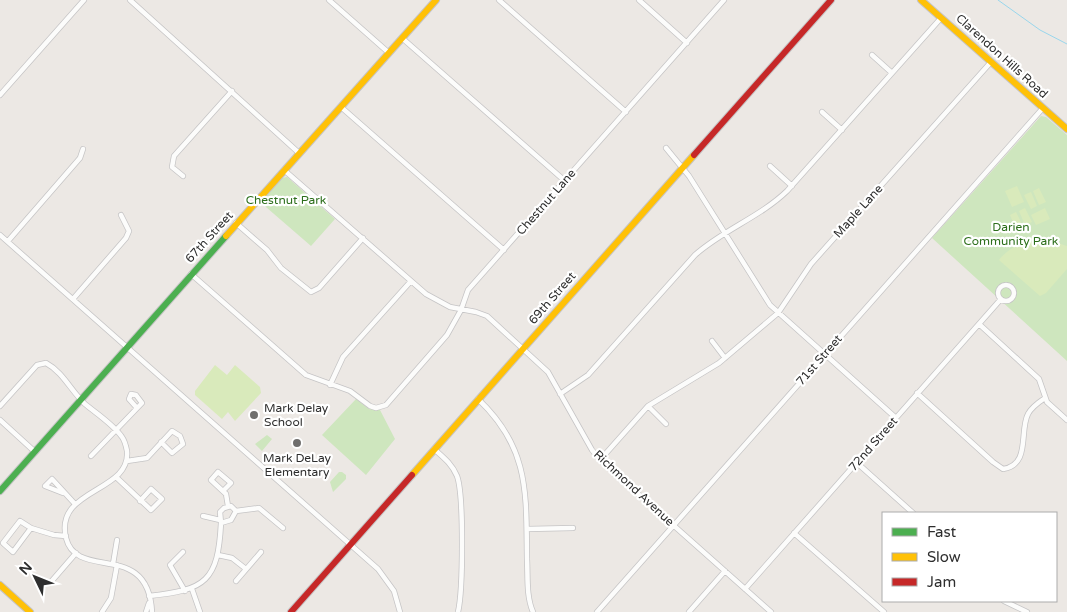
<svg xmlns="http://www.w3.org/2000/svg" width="1067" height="612" font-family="'Varela Round',sans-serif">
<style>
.green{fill:#cee6be}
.pitch{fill:#d9eabb}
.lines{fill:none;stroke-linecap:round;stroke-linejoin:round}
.stream{stroke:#99d6ec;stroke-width:1}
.street-casing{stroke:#c5c4c5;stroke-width:6}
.fast-casing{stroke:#c5c4c5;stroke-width:8}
.slow-casing{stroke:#c5c4c5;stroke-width:8}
.jam-casing{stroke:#c5c4c5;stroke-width:8}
.street{stroke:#fcfcfb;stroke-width:4.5}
.fast{stroke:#4caf50;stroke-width:6}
.slow{stroke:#ffc107;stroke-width:6}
.jam{stroke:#c62828;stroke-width:6}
.poi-dot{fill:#706f6e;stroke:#fff;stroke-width:2}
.labels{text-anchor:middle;stroke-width:4.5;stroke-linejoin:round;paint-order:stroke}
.street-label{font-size:12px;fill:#2e2e2e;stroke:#fff}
.park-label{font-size:12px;fill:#2c6e1b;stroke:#fff}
.poi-label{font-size:12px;fill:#2e2e2e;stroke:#fff;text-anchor:start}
</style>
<rect width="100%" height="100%" fill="#ece8e4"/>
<path class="green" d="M1041 116 1046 117 1067 135V361L932 238Z
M287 177 335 219 311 246 259 201 282 178Z
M356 399 369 409 380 410 395 439 366 475 322 435Z
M267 435 272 439 262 451 255 444Z
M339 472H342L346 475V479L333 492 330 482Z"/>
<path class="pitch" d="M1017 186 1024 202 1012 207 1005 191Z
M1039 188 1046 202 1039 205 1033 191Z
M1031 192 1037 206 1031 209 1024 195Z
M1025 208 1032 222 1025 225 1019 211Z
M1045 208 1050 219 1036 225 1031 215Z
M1016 212 1023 226 1016 229 1010 215Z
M1045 239 1067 246V269L1046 293 1040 296 999 260C1010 246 1027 239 1045 239Z
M215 365 227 375 235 365 260 387 261 393 235 421 228 412 222 419 195 395V391Z"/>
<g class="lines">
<path class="stream" d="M998 0 1040 30 1067 44"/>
<g class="street-casing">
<path id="street" d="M130 0 299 153
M329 0 389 53
M499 0 626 112
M639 0 687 43
M402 38 565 181
M872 55 892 73
M0 95 84 0
M341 107 504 250
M822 112 842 130
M666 148 689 176 770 305 896 418
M770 166 792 186
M284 170 426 294 450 307 476 312 487 316 548 372 592 450 600 460 771 612
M183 176 172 167 174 156 232 91
M236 223 267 250 281 268 311 292 319 288 363 238
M0 235 378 569 394 591 400 612
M8 241 80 158 83 149
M191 274 306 375 350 391 370 406 376 408 386 405 447 335 461 310 468 290 724 0
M998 293a8 8 0 1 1 16 0a8 8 0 1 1-16 0Z
M73 299 126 238 129 231 121 215
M979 324 1039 379 1047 402 1067 420
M712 341 725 358
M330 385 343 357 411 281
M917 393 993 462 1003 469C1031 465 1019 431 1028 414 1031 408 1039 402 1045 398
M560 394 588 375 695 255C723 230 760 217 787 191L941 18
M478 399C530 448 526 494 527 559 528 576 526 596 533 612
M0 406 37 365 46 363C63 372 71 391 85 404 97 414 113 424 122 437 125 441 126 446 127 451 131 493 54 488 66 538 77 582 148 539 152 612
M648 406 666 424
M0 420 34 451
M434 449C443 457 452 464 457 476 464 495 463 591 458 612
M91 456 142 403 136 395 131 394 129 399 137 408
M600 460 648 406 719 363 778 313 811 264 991 62
M127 461 147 458 172 431 180 436 183 444 172 453 161 442
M856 462 913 513
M116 477 151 510 162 499 151 489 140 501
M223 491 231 483 218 472 211 480 226 494 228 506
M63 493 45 486 52 479 75 504
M236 511 259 508 283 528
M203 516 220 520
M20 521 31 528 13 552 3 543Z
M221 523 220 512 224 508 231 506 236 511
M31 528 54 535 66 536
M527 529 573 528
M794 533 884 612
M183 552 170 565 185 591
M218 555 232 558 246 569
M113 564 117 540
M236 581 261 552
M50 583 76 553
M192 589 200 612
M745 589 1001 299
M149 596C206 590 218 581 221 523L231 520 236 511
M1004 601 1027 612
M102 612 111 598 117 565
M146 612 149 603
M597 612 1043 108
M689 612 725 571"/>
</g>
<g class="fast-casing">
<path id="fast" d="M0 491 226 236"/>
</g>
<g class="slow-casing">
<path id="slow" d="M921 0 1067 129
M226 236 436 0
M412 475 694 155
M0 585 30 612"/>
</g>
<g class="jam-casing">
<path id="jam" d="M694 155 831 0
M291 612 412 475"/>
</g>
<use href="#street" class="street"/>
<use href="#fast" class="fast"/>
<use href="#slow" class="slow"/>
<use href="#jam" class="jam"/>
</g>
<g class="poi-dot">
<circle cx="254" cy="415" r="5"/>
<circle cx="297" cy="443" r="5"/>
</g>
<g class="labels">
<g class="street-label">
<text transform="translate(1002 56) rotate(42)" y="4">Clarendon Hills Road</text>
<text transform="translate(546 202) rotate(-49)" y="4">Chestnut Lane</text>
<text transform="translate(858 211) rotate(-48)" y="4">Maple Lane</text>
<text transform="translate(209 237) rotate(-48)" y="4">67th Street</text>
<text transform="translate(552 298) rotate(-49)" y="4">69th Street</text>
<text transform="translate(819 360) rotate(-49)" y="4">71st Street</text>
<text transform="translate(873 444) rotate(-49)" y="4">72nd Street</text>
<text transform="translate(634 488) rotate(43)" y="4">Richmond Avenue</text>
</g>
<g class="park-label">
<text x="286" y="204">Chestnut Park</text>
<text x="1011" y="231">Darien<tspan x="1011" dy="14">Community Park</tspan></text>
</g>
<g class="poi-label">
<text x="264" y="412">Mark Delay<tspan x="264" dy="14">School</tspan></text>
<text x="297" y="462" text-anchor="middle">Mark DeLay<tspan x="297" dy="14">Elementary</tspan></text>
</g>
</g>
<rect x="882" y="512" width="175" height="90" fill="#ffffff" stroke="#ababab"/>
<rect x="892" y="528" width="25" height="8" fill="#4caf50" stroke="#ababab"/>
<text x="927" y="537" font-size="15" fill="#2e2e2e">Fast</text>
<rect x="892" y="553" width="25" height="8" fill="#ffc107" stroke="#ababab"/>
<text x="927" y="562" font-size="15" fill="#2e2e2e">Slow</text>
<rect x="892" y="578" width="25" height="8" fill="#c62828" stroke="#ababab"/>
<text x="927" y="587" font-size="15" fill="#2e2e2e">Jam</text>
<g transform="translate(35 577) rotate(313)" stroke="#ffffff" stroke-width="4" paint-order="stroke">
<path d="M0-4L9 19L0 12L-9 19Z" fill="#2e2e2e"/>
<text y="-8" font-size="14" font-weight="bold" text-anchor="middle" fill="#2e2e2e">N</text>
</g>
</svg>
